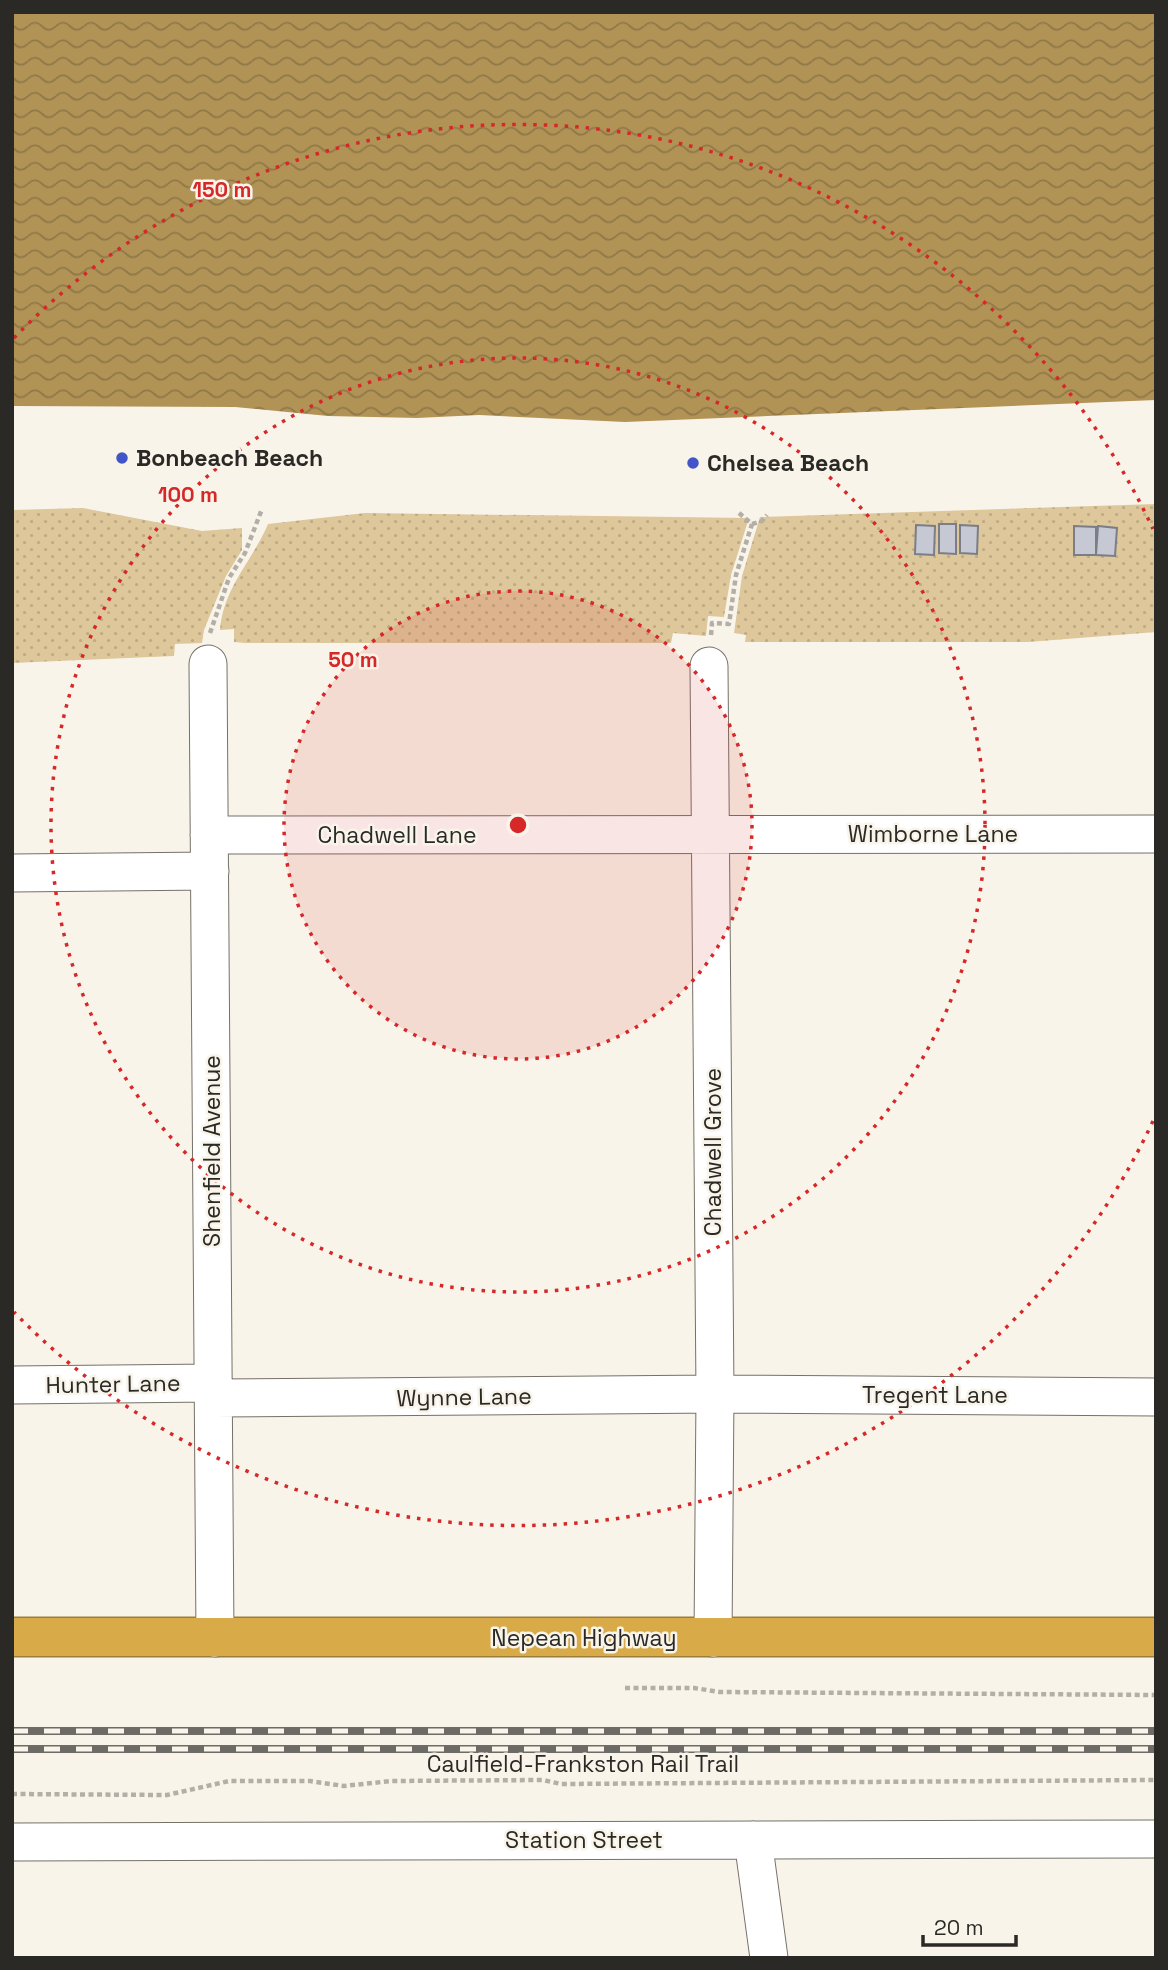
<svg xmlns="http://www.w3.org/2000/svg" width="1168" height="1970" font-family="'Space Grotesk',sans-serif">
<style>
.grass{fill:url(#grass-dots)}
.water{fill:url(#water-waves)}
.building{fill:#c6c9d3;stroke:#7b7e87;stroke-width:2}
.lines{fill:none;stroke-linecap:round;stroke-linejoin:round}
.minor-casing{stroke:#757168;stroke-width:39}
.highway-casing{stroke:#9b7e3c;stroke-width:41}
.path{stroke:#b3afa7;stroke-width:4.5;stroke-dasharray:5 3.5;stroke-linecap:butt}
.minor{stroke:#fff;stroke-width:37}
.highway{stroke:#d8ab48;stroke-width:38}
.rail-casing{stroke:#6d6b65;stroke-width:8}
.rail{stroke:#f9f4ea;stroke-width:5;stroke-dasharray:16;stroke-linecap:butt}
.ring{fill:none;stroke:#d62828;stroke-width:3.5;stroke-dasharray:3.5 7}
.poi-dot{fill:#4255c8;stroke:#f9f4ea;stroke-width:2.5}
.labels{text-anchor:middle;stroke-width:5;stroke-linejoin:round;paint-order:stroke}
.poi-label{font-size:23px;font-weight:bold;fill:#2a2925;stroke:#f9f4ea;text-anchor:start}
.street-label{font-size:23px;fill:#2a2925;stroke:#f9f4ea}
.centre{fill:#d62828;stroke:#f9f4ea;stroke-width:3.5}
.ring-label{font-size:21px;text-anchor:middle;font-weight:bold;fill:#d62828;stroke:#f9f4ea;stroke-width:5;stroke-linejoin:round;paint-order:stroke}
</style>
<defs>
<pattern id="grass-dots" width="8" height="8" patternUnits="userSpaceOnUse" patternTransform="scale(1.75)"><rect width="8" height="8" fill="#ddc79b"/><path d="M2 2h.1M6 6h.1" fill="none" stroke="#beab85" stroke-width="1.8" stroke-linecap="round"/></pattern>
<pattern id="water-waves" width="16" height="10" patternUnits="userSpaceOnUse" patternTransform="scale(1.75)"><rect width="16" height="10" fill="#b19356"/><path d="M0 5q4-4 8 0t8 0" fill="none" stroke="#907847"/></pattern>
</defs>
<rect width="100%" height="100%" fill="#f9f4ea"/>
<path class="grass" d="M1156 504V632L1028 642H745L746 635 734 633 742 576 760 517Z
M83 508 202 531 242 528V550L226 576 204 630 202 643 175 644 174 656 12 663V510Z
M365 513 749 518 731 575 724 617 708 616 706 636 673 633 671 643H245L234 642V629L220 630C223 588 253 560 268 524Z"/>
<path class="water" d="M12 12H1156V400L625 422 479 415 417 418 328 416 235 407 12 406Z"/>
<path class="building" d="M939 524H956V554L939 553Z
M916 525 935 526 934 555 915 554Z
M960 525 978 526 977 554 960 553Z
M1074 526 1096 527V555H1074Z
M1098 526 1117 528 1115 556 1096 555Z"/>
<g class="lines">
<g class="minor-casing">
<path id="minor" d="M208 664 215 1638
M709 666 715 1394 713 1638
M209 835 1156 834
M12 873 210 871
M12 1385 213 1383
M214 1398 715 1394 1156 1397
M753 1840 769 1958
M12 1842 1156 1839"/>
</g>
<g class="highway-casing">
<path id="highway" d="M12 1637H1156"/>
</g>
<path class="path" d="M739 513 752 524 762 521 767 515
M210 633 229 578 245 553 262 509
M711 635 712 623 729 624 736 575 752 524
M625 1688H694L720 1692 1156 1695
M12 1794 167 1795 229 1781H310L344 1786 391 1781 543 1780 561 1784 1156 1780"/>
<use href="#minor" class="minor"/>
<use href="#highway" class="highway"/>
<g class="rail-casing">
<path id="rail" d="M12 1731H1156
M12 1749H1156"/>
</g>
<use href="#rail" class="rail"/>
</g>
<circle cx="518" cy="825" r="234" fill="#d62828" fill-opacity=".12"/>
<g class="ring">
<circle cx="518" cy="825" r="234"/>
<circle cx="518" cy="825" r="467"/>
<path d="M1153 1121A701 701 0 0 1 14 1312M14 338A701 701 0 0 1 1153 529"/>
</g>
<g class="poi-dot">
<circle cx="122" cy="458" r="7"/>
<circle cx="693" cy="463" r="7"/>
</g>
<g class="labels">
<g class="poi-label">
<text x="136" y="466">Bonbeach Beach</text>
<text x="707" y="471">Chelsea Beach</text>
</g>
<g class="street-label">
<text x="933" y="842">Wimborne Lane</text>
<text x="397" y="843">Chadwell Lane</text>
<text transform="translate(212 1151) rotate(-90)" y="8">Shenfield Avenue</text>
<text transform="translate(713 1152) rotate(-90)" y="8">Chadwell Grove</text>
<text transform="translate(113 1384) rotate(-1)" y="8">Hunter Lane</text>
<text x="935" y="1403">Tregent Lane</text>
<text transform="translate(464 1397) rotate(-1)" y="8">Wynne Lane</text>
<text x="584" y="1646">Nepean Highway</text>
<text x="583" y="1772">Caulfield-Frankston Rail Trail</text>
<text x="584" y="1848">Station Street</text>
</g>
</g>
<circle cx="518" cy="825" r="10" class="centre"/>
<g class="ring-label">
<text x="222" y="197">150 m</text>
<text x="188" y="502">100 m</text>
<text x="353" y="667">50 m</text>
</g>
<rect width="1168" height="1970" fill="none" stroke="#2a2925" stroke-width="28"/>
<path d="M923 1935v10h93v-10" fill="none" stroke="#2a2925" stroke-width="3.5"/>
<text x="934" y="1935" font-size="21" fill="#2a2925" stroke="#f9f4ea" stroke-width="5" paint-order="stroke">20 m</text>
</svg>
